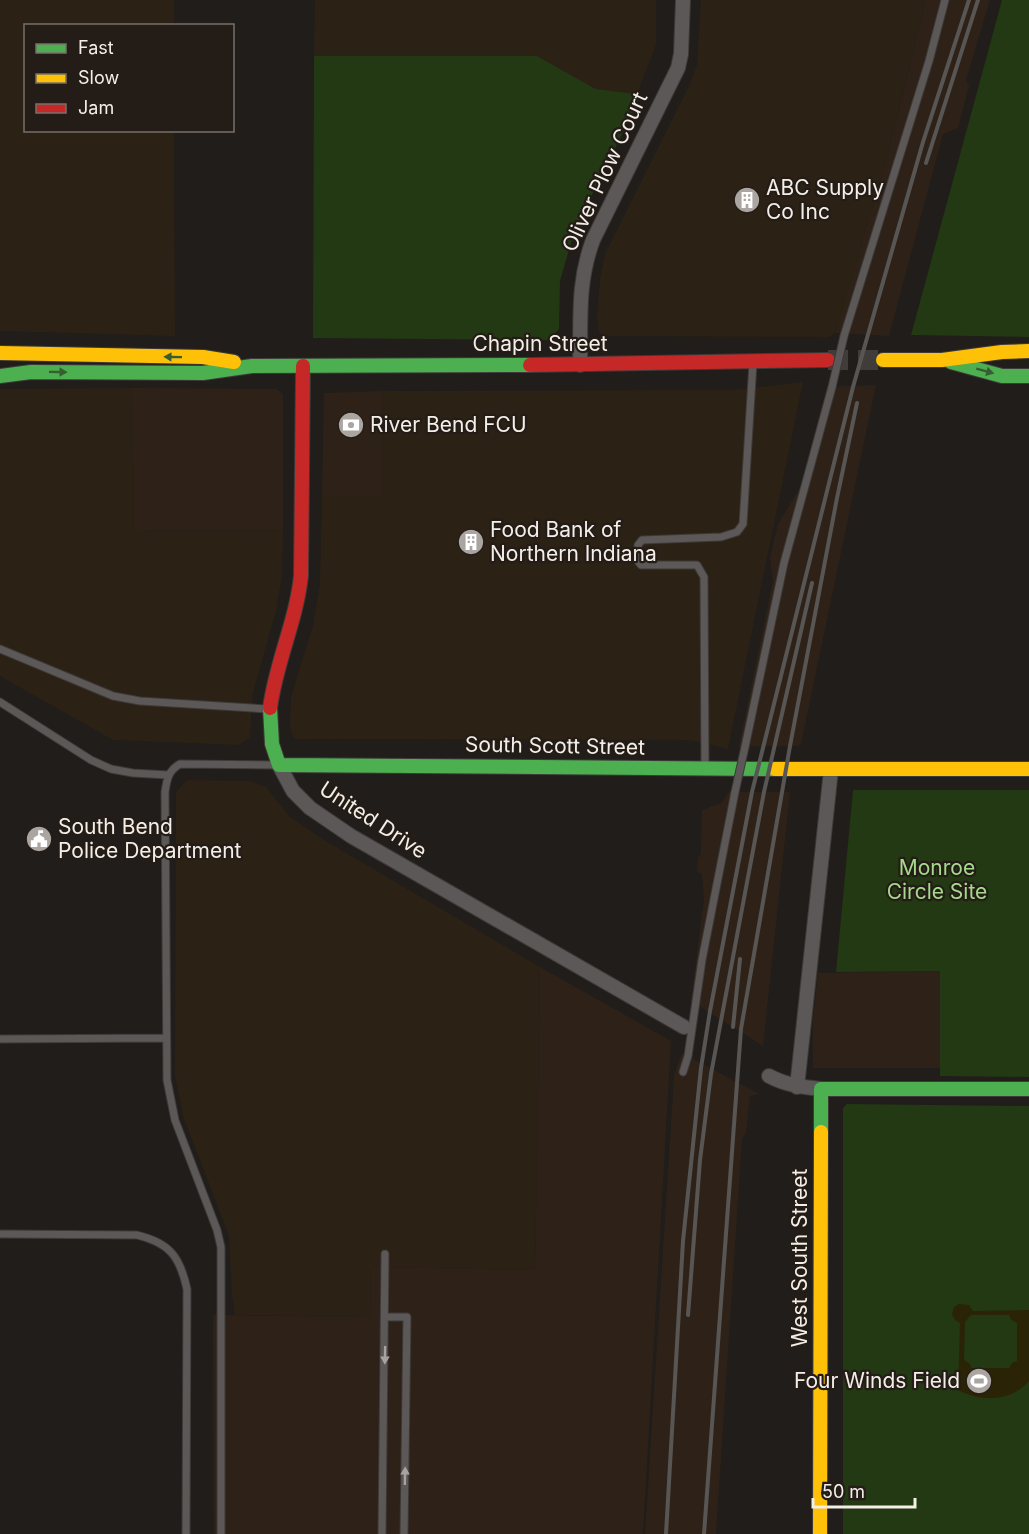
<svg xmlns="http://www.w3.org/2000/svg" width="1029" height="1534" font-family="Inter,sans-serif">
<style>
.built{fill:#2e2218}
.industrial{fill:#2c2115}
.green{fill:#223913}
.sand{fill:#2b2306;fill-rule:evenodd}
.lines{fill:none;stroke-linecap:round;stroke-linejoin:round}
.secondary-tunnel{stroke:#403c39;stroke-width:20;stroke-dasharray:20 10;stroke-linecap:butt}
.lane-casing{stroke:#3d3a38;stroke-width:9}
.street-casing{stroke:#3d3a38;stroke-width:16}
.fast-casing{stroke:#3d3a38;stroke-width:16}
.slow-casing{stroke:#3d3a38;stroke-width:16}
.jam-casing{stroke:#3d3a38;stroke-width:16}
.lane{stroke:#5b5857;stroke-width:7}
.street{stroke:#5b5857;stroke-width:14}
.fast{stroke:#4caf50;stroke-width:14}
.slow{stroke:#ffc107;stroke-width:14}
.jam{stroke:#c62828;stroke-width:14}
.rail{stroke:#585654;stroke-width:4}
.lane-bridge-casing{stroke:#3d3a38;stroke-width:9;stroke-linecap:butt}
.lane-bridge{stroke:#5b5857;stroke-width:7}
.oneway{fill:#365e30}
.oneway2{fill:#a8a3a0}
.labels{text-anchor:middle;stroke-width:4.5;stroke-linejoin:round;paint-order:stroke}
.street-label{font-size:21px;fill:#f4eee9;stroke:#241c16}
.poi-label{font-size:21px;fill:#f4eee9;stroke:#241c16;text-anchor:start}
.park-label{font-size:21px;fill:#a5d98c;stroke:#241c16}
</style>
<rect width="100%" height="100%" fill="#201d1a"/>
<path class="built" d="M926 0H990L966 80 969 86 958 128 943 134 889 336 835 333 886 161Z
M876 385 801 744 797 746H739L773 581 770 558 778 524 801 486 827 387Z
M132 388 276 389 283 394V530L134 531Z
M383 391 382 495H322L324 393Z
M729 792H790L763 1046 691 1001 704 899 702 874 697 872 698 858 701 854 702 810 721 803Z
M540 967 671 1041 643 1534H214L213 1315 370 1317 371 1267 535 1270Z
M940 971V1068H813V1019L818 973Z
M682 1053 759 1094 750 1096 746 1133 742 1139 716 1534H645L673 1094 674 1075Z"/>
<path class="industrial" d="M0 0H174V25L26 26V130L174 131 175 336 0 331Z
M315 0H656V45L637 94 596 89 537 56H314Z
M701 0H926L886 161 835 333 829 337 607 336 599 333 597 318 600 279 605 254 688 88 697 65Z
M803 382 728 749 690 740 296 739 292 735 290 723 291 697 313 625 320 584 322 495H382L383 391 735 390Z
M132 388 134 531 283 530 282 575 276 611 252 696 250 737 239 745 113 740 0 676V389Z
M187 780 249 781 266 787 290 817 324 840 540 967 535 1270 371 1267 370 1317 235 1315 232 1296 229 1236 183 1116 175 1075 176 792Z"/>
<path class="green" d="M1002 0H1029V337L911 335Z
M314 56H537L596 89 637 94 641 96 575 229 560 281 559 329 549 340 313 338Z
M853 790H1029V1077L940 1076V971L836 972Z
M847 1104 1029 1106V1534H843V1108Z"/>
<path class="sand" d="M959 1304 969 1305 973 1311 1029 1310V1381C1011 1402 981 1402 958 1390L960 1323 955 1320 952 1314 954 1307ZM971 1315H1009L1011 1320 1017 1323V1361L1012 1363 1009 1368H971L970 1364 964 1360 965 1322Z"/>
<g class="lines">
<path class="secondary-tunnel" d="M828 360H883"/>
<g class="lane-casing">
<path id="lane" d="M844 336 929 61 945 0
M0 649 113 696 140 701 267 709
M0 702 91 760 111 769 133 773 168 775
M745 747 784 563 832 387
M705 769 704 577 697 565H641L637 560 638 545 642 540 721 537 737 532 743 524 753 363
M0 1039 166 1038
M683 1072 688 1056 702 960 735 792
M0 1234 137 1235C170 1243 180 1257 187 1289L186 1534
M385 1317H407L404 1534
M221 1534V1247L217 1230 175 1120 167 1080 165 792C167 779 168 771 180 764L276 765
M382 1534 385 1254"/>
</g>
<g class="street-casing">
<path id="street" d="M580 365C581 319 577 283 593 240L678 68 681 54 683 0
M279 765 293 791 310 808 351 836 684 1027
M769 1076C786 1085 802 1087 821 1089
M797 1087 831 770"/>
</g>
<g class="fast-casing">
<path id="fast" d="M951 362 1002 376H1029
M0 376 31 372 203 373 252 366 530 365
M270 708 272 744 279 765 775 769
M821 1132V1089H1029"/>
</g>
<g class="slow-casing">
<path id="slow" d="M0 353 203 357 234 362
M883 360H942L1002 352 1029 351
M775 769H1029
M820 1534 821 1132"/>
</g>
<g class="jam-casing">
<path id="jam" d="M530 365 828 360
M270 708C276 662 296 622 301 576L303 366"/>
</g>
<use href="#lane" class="lane"/>
<use href="#street" class="street"/>
<use href="#fast" class="fast"/>
<use href="#slow" class="slow"/>
<use href="#jam" class="jam"/>
<path class="rail" d="M926 163 978 0
M733 1027 740 959
M688 1315 700 1160 711 1074 764 792 812 583
M666 1534 683 1241 701 1068 710 1011 752 792 853 387 923 142 969 0
M704 1534 741 1029 790 746 837 498 857 403"/>
<g class="lane-bridge-casing">
<path id="lane-bridge" d="M832 387 844 336
M735 792 745 747"/>
</g>
<use href="#lane-bridge" class="lane-bridge"/>
</g>
<defs><path id="oneway-solid" d="M-6-.8H1V-3.2L6.5 0L1 3.2V.8H-6Z" transform="scale(1.5)"/></defs>
<g class="oneway">
<use href="#oneway-solid" transform="translate(173 357) rotate(-179)"/>
<use href="#oneway-solid" transform="translate(985 371) rotate(15)"/>
<use href="#oneway-solid" transform="translate(58 372) rotate(1)"/>
</g>
<g class="oneway2">
<use href="#oneway-solid" transform="translate(385 1355) rotate(91)"/>
<use href="#oneway-solid" transform="translate(405 1476) rotate(-89)"/>
</g>
<defs>
<g id="building-disc" transform="scale(1.35)"><circle r="9.5" fill="#aaa5a1" stroke="#241c16"/><path d="M-4-6H4V6H1V3H-1V6H-4ZM-2.5-4.3h1.7v1.8h-1.7ZM.8-4.3h1.7v1.8H.8ZM-2.5-1h1.7V.8h-1.7ZM.8-1h1.7V.8H.8Z" fill="#fff"/></g>
<g id="bank-disc" transform="scale(1.35)"><circle r="9.5" fill="#aaa5a1" stroke="#241c16"/><path d="M-6-4H6V4H-6ZM0-2.3a2.3 2.3 0 1 0 0 4.6a2.3 2.3 0 1 0 0-4.6Z" fill="#fff"/></g>
<g id="civic-disc" transform="scale(1.35)"><circle r="9.5" fill="#aaa5a1" stroke="#241c16"/><path d="M-.6-6.5H3V-4.5H.6V-3L4-1V1h2V6H-6V1h2V-1L-.6-3ZM-1.2 2.5V6h2.4V2.5Z" fill="#fff"/></g>
<g id="stadium-disc" transform="scale(1.35)"><circle r="9.5" fill="#aaa5a1" stroke="#241c16"/><path d="M0-5a6.5 5 0 1 0 0 10a6.5 5 0 1 0 0-10ZM-3.5-1.8h7v3.6h-7Z" fill="#fff"/></g>
</defs>
<g fill-rule="evenodd">
<use href="#building-disc" x="747" y="200"/>
<use href="#bank-disc" x="351" y="425"/>
<use href="#building-disc" x="471" y="542"/>
<use href="#civic-disc" x="39" y="839"/>
<use href="#stadium-disc" x="979" y="1381"/>
</g>
<g class="labels">
<g class="street-label">
<text transform="translate(605 172) rotate(-65)" y="7">Oliver Plow Court</text>
<text x="540" y="351">Chapin Street</text>
<text transform="translate(555 746) rotate(1)" y="7">South Scott Street</text>
<text transform="translate(373 820) rotate(33)" y="7">United Drive</text>
<text transform="translate(800 1258) rotate(-90)" y="7">West South Street</text>
</g>
<g class="poi-label">
<text x="766" y="195">ABC Supply<tspan x="766" dy="24">Co Inc</tspan></text>
<text x="370" y="432">River Bend FCU</text>
<text x="490" y="537">Food Bank of<tspan x="490" dy="24">Northern Indiana</tspan></text>
<text x="58" y="834">South Bend<tspan x="58" dy="24">Police Department</tspan></text>
<text x="960" y="1388" text-anchor="end">Four Winds Field</text>
</g>
<g class="park-label">
<text x="937" y="875">Monroe<tspan x="937" dy="24">Circle Site</tspan></text>
</g>
</g>
<rect x="24" y="24" width="210" height="108" fill="#241c16" stroke="#77706a" stroke-width="1.5"/>
<rect x="36" y="44" width="30" height="9" fill="#4caf50" stroke="#77706a" stroke-width="1.5"/>
<text x="78" y="54" font-size="18" fill="#f4eee9">Fast</text>
<rect x="36" y="74" width="30" height="9" fill="#ffc107" stroke="#77706a" stroke-width="1.5"/>
<text x="78" y="84" font-size="18" fill="#f4eee9">Slow</text>
<rect x="36" y="104" width="30" height="9" fill="#c62828" stroke="#77706a" stroke-width="1.5"/>
<text x="78" y="114" font-size="18" fill="#f4eee9">Jam</text>
<path d="M813 1498v9h102v-9" fill="none" stroke="#f4eee9" stroke-width="3"/>
<text x="822" y="1498" font-size="18" fill="#f4eee9" stroke="#241c16" stroke-width="4.5" paint-order="stroke">50 m</text>
</svg>
